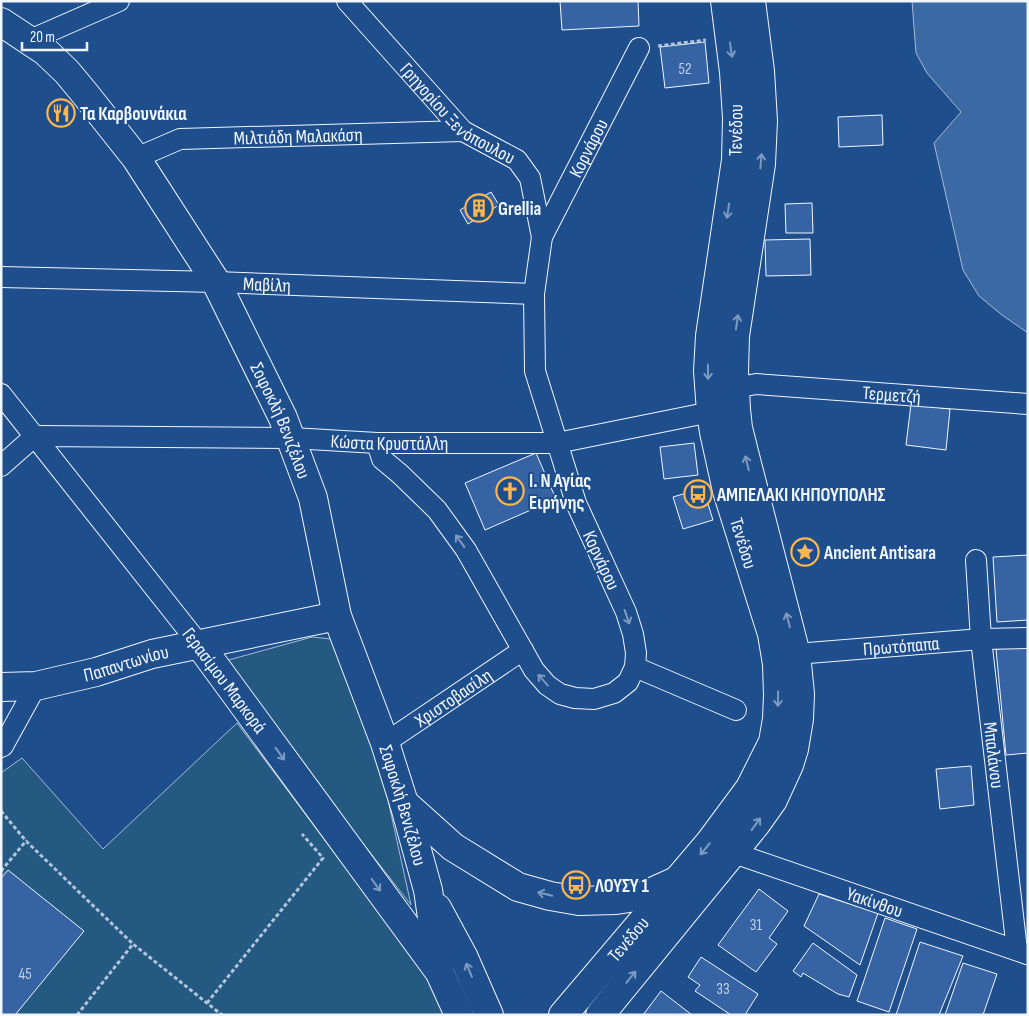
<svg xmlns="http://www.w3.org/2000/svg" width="1029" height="1016" font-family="'Sofia Sans Condensed',sans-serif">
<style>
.green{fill:#245a82;stroke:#a8bbd7}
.water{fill:#3b69a3;stroke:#a8bbd7}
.building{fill:#3563a3;stroke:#f2f6ff}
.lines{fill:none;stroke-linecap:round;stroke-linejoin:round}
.street-casing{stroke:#f2f6ff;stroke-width:22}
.secondary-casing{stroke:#f2f6ff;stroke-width:30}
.path{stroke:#b3c4dc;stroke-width:3;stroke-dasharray:4 2.5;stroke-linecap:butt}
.street{stroke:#1f4e8c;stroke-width:20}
.secondary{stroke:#1f4e8c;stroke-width:28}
.oneway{stroke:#7e9ac0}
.labels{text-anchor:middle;stroke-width:4;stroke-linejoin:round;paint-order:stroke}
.number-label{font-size:16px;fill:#c3d1e8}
.street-label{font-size:19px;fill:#f2f6ff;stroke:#1f4e8c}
.poi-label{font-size:19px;font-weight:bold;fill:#f2f6ff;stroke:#1f4e8c;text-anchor:start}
</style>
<rect width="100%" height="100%" fill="#1f4e8c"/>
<path class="green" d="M312 637 331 639 343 652 379 759 411 905 318 786 225 661Z
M237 723 423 971 446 1015H1V773L22 758 103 849Z"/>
<path class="water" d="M912 1H1028V333L1002 315 979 296 963 270 934 143 961 112 927 73 916 53Z"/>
<path class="building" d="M560 1H638L639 26 562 30Z
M705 42 709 83 665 88 660 47Z
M882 115 883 145 839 147 838 117Z
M491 192 499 205 468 224 460 210Z
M812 203 813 233H786L785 204Z
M810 239 811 275 766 276 765 240Z
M911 404 950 409 946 450 906 445Z
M694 443 698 475 664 479 660 447Z
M536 453 556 499 485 530 465 483Z
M703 488 713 520 683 529 673 497Z
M1028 555V620L997 622 993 557Z
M1028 646V753L1006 755 996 649Z
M971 766 974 805 940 809 936 769Z
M8 870 84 931 15 1015H1V878Z
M759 889 788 911 769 938 777 944 756 972 718 945Z
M819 894 878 913 860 965 804 926Z
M885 918 917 929 889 1012 857 1001Z
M920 942 963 956 939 1015H896Z
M813 943 857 975 849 997 838 994 803 973 801 977 793 971Z
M701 957 758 994 745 1015H731L695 991 700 985 688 977Z
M963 963 997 974 983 1015H945Z
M661 991 692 1015H643Z"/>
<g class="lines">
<g class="street-casing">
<g id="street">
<path id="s1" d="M347 1 463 131 517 160 530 178 542 237"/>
<path d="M30 40 119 1"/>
<path id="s2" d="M136 158 180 139 463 131"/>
<path id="s3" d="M1 277 216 282 534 294"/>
<path d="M1 394 199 644"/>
<path id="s4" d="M377 443 382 459 400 474 437 510 466 550 534 670 547 685 560 694 575 698 594 699 614 693 628 682 635 667 636 653 633 634 626 612 576 503 535 371 534 294 542 237 639 48"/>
<path id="s5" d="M1 466 35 436 292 438 377 443H557L711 412 735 388 756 384 1028 404"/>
<path id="s6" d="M976 560 981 639 1017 950"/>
<path id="s7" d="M785 660 796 654 981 639 1028 638"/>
<path d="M635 667 736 710"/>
<path id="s8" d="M385 743 523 650"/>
<path d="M1 747 3 746 36 686"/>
<path id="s9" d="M734 853 1027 954"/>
</g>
</g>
<g class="secondary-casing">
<g id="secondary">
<path id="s10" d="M1 22 45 51 67 72 86 95 136 158 216 282 283 418 313 498 337 616 385 743 404 803 428 890 440 973 459 1015"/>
<path d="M199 644 438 970"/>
<path id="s11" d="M1 687 36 686 96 672 152 654 337 616"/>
<path d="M404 803 453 847 518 887 550 896 579 901 616 900 643 896 674 882"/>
<path d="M437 908 464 958 489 1015"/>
<path id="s12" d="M563 1015 710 842 750 788 773 742 777 719 778 695 777 664 772 634 727 491 714 432 711 412 708 371 710 336 736 160 737 118 734 72 725 1"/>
<path d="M600 1015 756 824 773 800 789 765 794 749 799 719 800 694 796 654 745 456 738 428 736 409 734 371 735 336 761 164 763 121 760 71 751 1"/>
</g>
</g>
<path class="path" d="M658 46 706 40
M1 811 26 841
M1 871 26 841 133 944
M207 1003 323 858 302 834
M77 1015 133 944 222 1015"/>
<use href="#street" class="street"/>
<use href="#secondary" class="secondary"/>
</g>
<defs><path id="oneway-shaft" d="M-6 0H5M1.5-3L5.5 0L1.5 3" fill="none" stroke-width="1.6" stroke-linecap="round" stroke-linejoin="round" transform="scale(1.25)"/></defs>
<g class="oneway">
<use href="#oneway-shaft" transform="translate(731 50) rotate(82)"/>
<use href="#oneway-shaft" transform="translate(761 161) rotate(-85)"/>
<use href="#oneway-shaft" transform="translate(728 211) rotate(98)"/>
<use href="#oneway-shaft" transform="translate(737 322) rotate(-82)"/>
<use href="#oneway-shaft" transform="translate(708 372) rotate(89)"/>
<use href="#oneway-shaft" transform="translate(747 463) rotate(-104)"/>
<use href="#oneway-shaft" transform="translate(460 541) rotate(-126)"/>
<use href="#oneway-shaft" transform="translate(627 617) rotate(71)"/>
<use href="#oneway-shaft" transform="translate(788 620) rotate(-105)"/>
<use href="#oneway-shaft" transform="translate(543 680) rotate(-132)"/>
<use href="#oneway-shaft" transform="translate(778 699) rotate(91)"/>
<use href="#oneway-shaft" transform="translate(280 754) rotate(54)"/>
<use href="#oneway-shaft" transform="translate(756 824) rotate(-54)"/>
<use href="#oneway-shaft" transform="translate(705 849) rotate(130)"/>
<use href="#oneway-shaft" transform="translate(376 885) rotate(54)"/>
<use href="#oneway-shaft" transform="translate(545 894) rotate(-166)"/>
<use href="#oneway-shaft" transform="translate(469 970) rotate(-113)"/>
<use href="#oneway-shaft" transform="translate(631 977) rotate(-51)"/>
</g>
<defs>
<g id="restaurant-ring" transform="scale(1.4375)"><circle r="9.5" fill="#1f4e8c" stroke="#ffb74d" stroke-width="1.5"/><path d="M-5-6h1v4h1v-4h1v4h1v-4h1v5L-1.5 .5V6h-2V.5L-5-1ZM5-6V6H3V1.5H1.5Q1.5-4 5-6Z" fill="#ffb74d"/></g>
<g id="building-ring" transform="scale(1.4375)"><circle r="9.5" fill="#1f4e8c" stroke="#ffb74d" stroke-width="1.5"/><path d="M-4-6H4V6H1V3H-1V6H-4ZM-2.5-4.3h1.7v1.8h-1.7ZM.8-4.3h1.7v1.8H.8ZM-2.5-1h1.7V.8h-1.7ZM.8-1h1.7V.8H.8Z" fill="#ffb74d"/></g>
<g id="church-ring" transform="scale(1.4375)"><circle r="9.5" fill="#1f4e8c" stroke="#ffb74d" stroke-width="1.5"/><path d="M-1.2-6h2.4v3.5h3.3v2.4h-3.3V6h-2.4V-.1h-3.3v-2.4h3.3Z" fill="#ffb74d"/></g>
<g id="bus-ring" transform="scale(1.4375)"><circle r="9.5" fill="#1f4e8c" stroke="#ffb74d" stroke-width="1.5"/><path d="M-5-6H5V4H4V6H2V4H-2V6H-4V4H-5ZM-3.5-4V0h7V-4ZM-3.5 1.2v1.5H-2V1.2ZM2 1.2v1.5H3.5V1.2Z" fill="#ffb74d"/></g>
<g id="sight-ring" transform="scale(1.4375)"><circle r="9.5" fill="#1f4e8c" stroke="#ffb74d" stroke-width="1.5"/><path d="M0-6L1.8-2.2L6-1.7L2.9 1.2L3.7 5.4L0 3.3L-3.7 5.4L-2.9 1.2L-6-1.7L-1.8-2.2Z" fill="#ffb74d"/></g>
</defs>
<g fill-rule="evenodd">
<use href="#restaurant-ring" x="61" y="113"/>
<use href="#building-ring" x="479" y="208"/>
<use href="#church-ring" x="510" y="491"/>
<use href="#bus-ring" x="698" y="494"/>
<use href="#sight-ring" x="805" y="552"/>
<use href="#bus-ring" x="576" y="885"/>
</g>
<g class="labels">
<g class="number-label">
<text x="685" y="74">52</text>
<text x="756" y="930">31</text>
<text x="25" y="979">45</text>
<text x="723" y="994">33</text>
</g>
<g class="street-label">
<text dy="7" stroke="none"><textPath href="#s1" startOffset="159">Γρηγορίου Ξενόπουλου</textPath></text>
<text transform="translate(735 130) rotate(-89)" y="7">Τενέδου</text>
<text dy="7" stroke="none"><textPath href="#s2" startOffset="166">Μιλτιάδη Μαλακάση</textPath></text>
<text dy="7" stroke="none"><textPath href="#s4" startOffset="954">Κορνάρου</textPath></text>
<text dy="7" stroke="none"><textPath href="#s3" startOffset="266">Μαβίλη</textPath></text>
<text dy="7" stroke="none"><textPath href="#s5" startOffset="916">Τερμετζή</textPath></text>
<text dy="7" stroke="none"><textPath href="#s10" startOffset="494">Σοφοκλή Βενιζέλου</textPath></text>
<text dy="7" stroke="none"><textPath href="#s5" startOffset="400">Κώστα Κρυστάλλη</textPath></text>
<text transform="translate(744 543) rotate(73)" y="7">Τενέδου</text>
<text transform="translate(602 560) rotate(65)" y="7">Κορνάρου</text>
<text dy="7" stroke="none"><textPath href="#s7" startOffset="118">Πρωτόπαπα</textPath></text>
<text dy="7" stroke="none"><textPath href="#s11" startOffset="128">Παπαντωνίου</textPath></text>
<text transform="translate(225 680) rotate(53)" y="7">Γερασίμου Μαρκορά</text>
<text dy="7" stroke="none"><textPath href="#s8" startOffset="82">Χριστοβασίλη</textPath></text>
<text dy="7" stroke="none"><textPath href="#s6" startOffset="196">Μπαλάνου</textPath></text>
<text dy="7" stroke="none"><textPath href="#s10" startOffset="899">Σοφοκλή Βενιζέλου</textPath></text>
<text dy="7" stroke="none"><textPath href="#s9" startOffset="149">Υακίνθου</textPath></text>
<text dy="7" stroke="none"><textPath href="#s12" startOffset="100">Τενέδου</textPath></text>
</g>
<g class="poi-label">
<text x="80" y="120">Τα Καρβουνάκια</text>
<text x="498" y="215">Grellia</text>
<text x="529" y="487">Ι. Ν Αγίας<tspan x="529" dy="22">Ειρήνης</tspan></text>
<text x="717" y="501">ΑΜΠΕΛΑΚΙ ΚΗΠΟΥΠΟΛΗΣ</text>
<text x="824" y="559">Ancient Antisara</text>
<text x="595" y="892">ΛΟΥΣΥ 1</text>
</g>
</g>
<rect width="1029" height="1016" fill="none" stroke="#f2f6ff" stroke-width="5"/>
<path d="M22 42v8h65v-8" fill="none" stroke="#f2f6ff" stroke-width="2.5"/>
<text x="30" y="42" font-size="15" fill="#f2f6ff" stroke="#1f4e8c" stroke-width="4" paint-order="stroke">20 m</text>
</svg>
